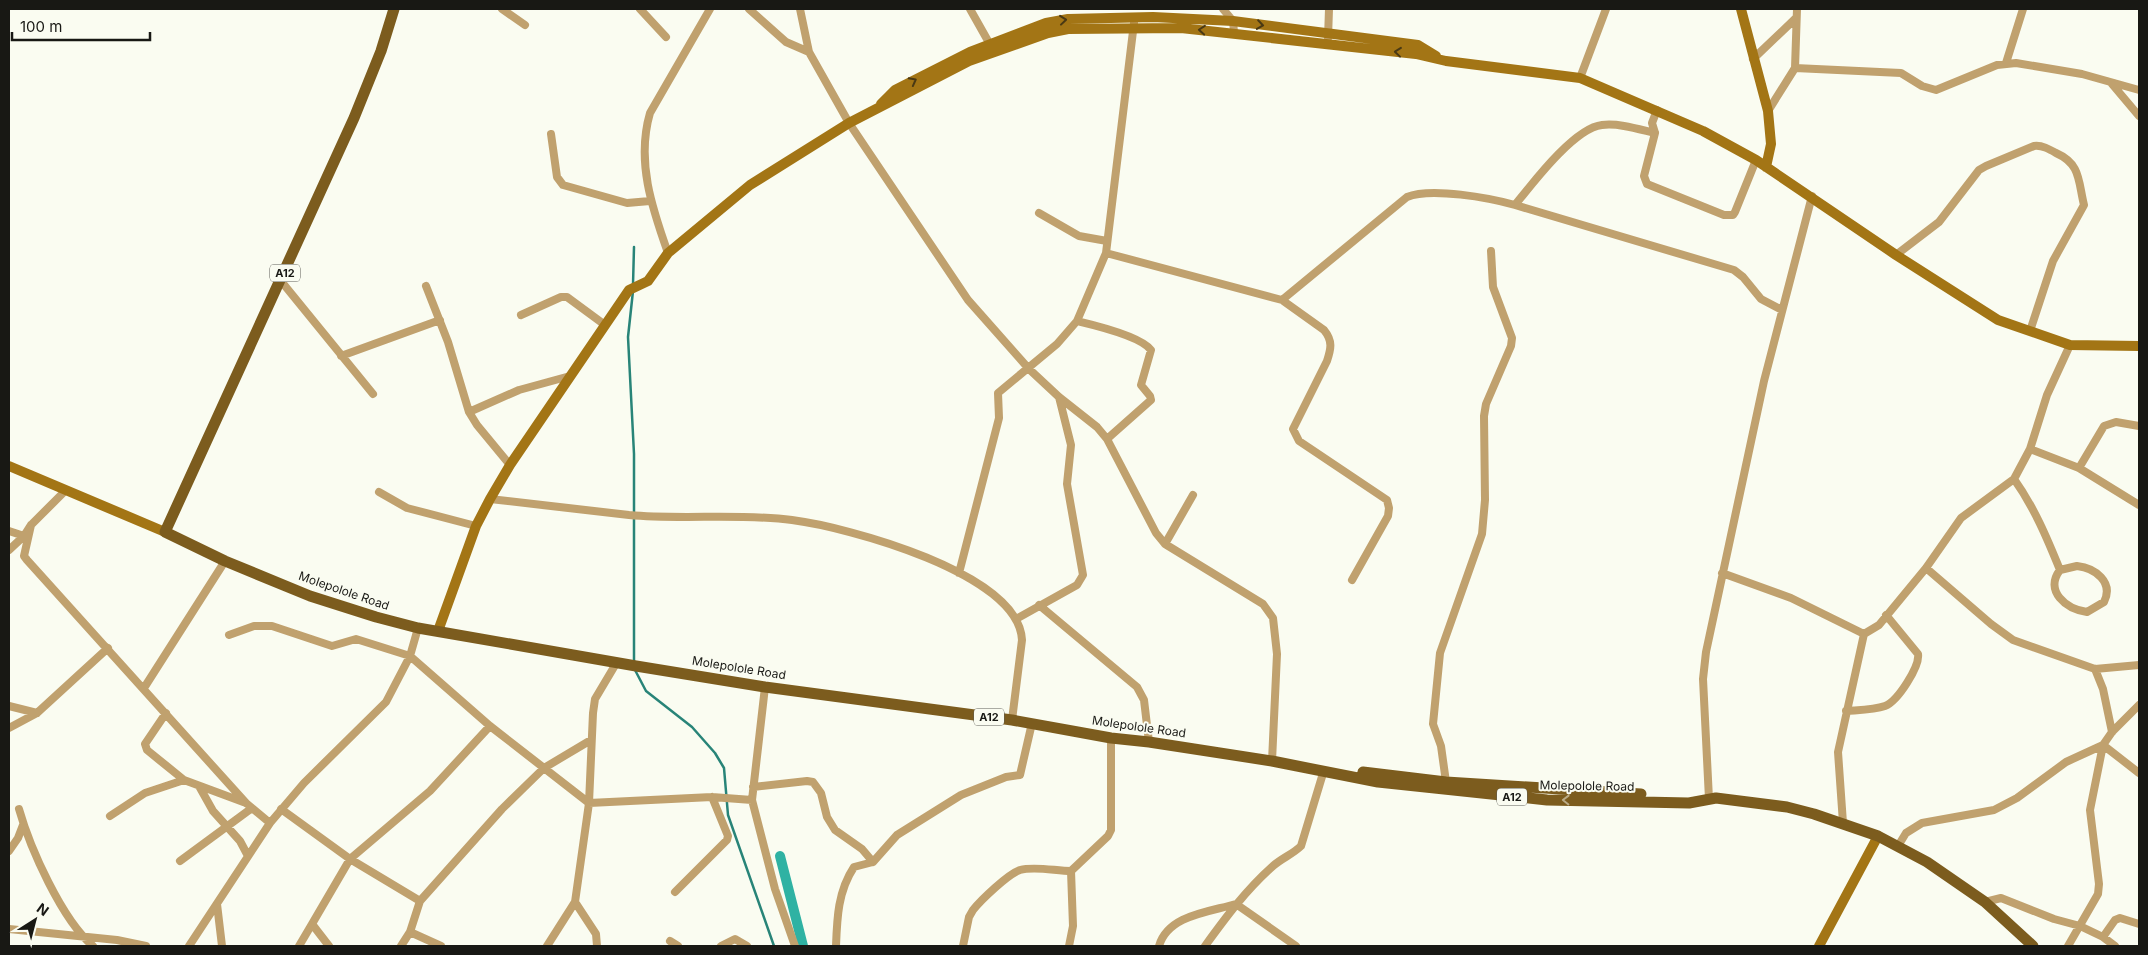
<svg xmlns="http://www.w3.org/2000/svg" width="2148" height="955" font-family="Inter,sans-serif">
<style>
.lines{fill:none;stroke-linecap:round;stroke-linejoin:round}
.stream{stroke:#288478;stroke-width:2.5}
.canal{stroke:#2fb2a3;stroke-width:10}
.street{stroke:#c0a16e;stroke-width:8}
.secondary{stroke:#a37515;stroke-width:10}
.primary{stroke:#7c5c1e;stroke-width:11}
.oneway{stroke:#493914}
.oneway2{stroke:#bbac88}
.labels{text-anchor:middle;stroke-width:4;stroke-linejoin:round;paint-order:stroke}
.shield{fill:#fafcf1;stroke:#5c5c56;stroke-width:1}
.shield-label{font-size:11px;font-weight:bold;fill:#181814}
.street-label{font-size:12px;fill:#181814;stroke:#fafcf1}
</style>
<rect width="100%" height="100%" fill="#fafcf1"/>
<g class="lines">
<path class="stream" d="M633 285 634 247
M633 291 628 337 634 454V662
M635 670 646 691 692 727 715 753 724 768 728 815 774 946"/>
<path class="canal" d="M780 856 803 946"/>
<path class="street" d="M502 9 525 25
M640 9 666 37
M749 9 786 42 809 52
M800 9 809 52 849 123 968 300 1029 369 1059 397 1097 427 1107 439 1156 533 1165 544 1263 604 1273 618 1277 654 1272 761
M970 9 992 48
M1223 9 1233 21 1234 32
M1328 38 1329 9
M1753 59 1796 18
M2006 63 2023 9
M1795 68 1901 73 1922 86 1936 90 1997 65 2016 63 2082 74 2139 90
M1580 78 1606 9
M2112 84 2139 116
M1768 111 1795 68 1797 9
M1655 133 1644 176 1647 184 1724 215H1733L1735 212 1756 160
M551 134 557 177 563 185 627 203 650 201
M1515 205 1734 270 1743 277 1761 299 1782 310
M1039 213 1079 236 1107 241
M668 253C652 208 636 161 650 113L710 9
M1106 253 1282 300 1324 330C1333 341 1331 349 1327 361L1293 429 1299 441 1387 500 1389 508 1388 516 1352 580
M1896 255 1939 222 1979 170 1986 166 2034 146C2042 145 2049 149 2056 153 2081 164 2078 181 2084 205L2053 261 2030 331
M281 281 373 394
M426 286 448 342 469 412 477 425 510 465
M1282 300 1407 197C1431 187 1490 198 1515 205 1532 184 1574 128 1602 125 1619 123 1638 129 1655 133L1652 123 1657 110
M521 315 561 297H567L605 325
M1077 321C1094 325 1141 336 1151 350L1141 385 1150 396 1151 400 1107 439
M341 356 440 320
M469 412 519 390 570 376
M2030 449 2079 468 2139 505
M2079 468 2104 426 2116 422 2139 426
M2014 479C2034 507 2047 538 2060 570
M379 492 407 508 476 526
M490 499C537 504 583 510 629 515 683 520 738 513 792 520 847 527 1019 573 1022 640L1012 720
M31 525 24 556 27 560 246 803
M9 531 24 536 31 525 65 491
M1165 544 1193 495
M9 550 24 536
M2077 566C2095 568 2114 582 2104 602L2087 612C2066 609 2044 591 2060 570Z
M1926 568 1991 624 2013 640 2095 669 2139 665
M959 573 999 418 998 393 1057 344 1077 321 1106 253 1134 23
M1722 573 1791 598 1864 634
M1039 605 1137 687 1144 700 1149 742
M1016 619 1077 585 1083 575 1067 484 1071 445 1059 397
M229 635 254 626H272L332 646 356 639 410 656 490 726 589 803 712 797 752 800
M2095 669 2103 689 2112 732
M765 687 752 800 775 889 795 946
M144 688 225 561
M9 706 37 713
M1846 711C1858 710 1874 710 1885 706 1898 701 1920 666 1918 654L1886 615
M166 713 145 744 147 750 184 780 246 803 270 823
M9 728 37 713 108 648
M1446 782 1441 746 1433 724 1440 653 1482 534 1485 500 1484 416 1486 404 1511 346 1512 338 1493 287 1491 251
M199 786 213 811 240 841 248 856
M753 787 807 781 813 782 821 793 827 817 835 830 862 849 873 862
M1709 799 1703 679 1706 652 1764 381 1812 196
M19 809C30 848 62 920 93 946
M281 809 350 859 420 901
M110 816 145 793 184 780
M1843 823 1838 752 1864 634 1879 625 1926 568 1961 518 2014 479 2030 449 2047 395 2070 345
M1898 846 1906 833 1922 823 1994 810 2017 798 2066 762 2103 745 2112 732 2139 705
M9 851 18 838 23 825
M180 861 252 808
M675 892 727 840 728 836 712 797
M575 902 596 934 597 946
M1985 902 2001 898 2054 919 2080 926 2103 937 2115 946
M217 904 222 946
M9 929 117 940 146 946
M410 932 441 946
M2103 937 2115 920 2120 918 2139 924
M670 941 678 946
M189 946 270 823 304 783 386 702 410 656 418 628
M299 946 312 924
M329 946 312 924 350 859 430 791 490 726
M401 946 410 932 420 901 502 809 544 768 591 740
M547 946 575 902 589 803 593 713 595 699 617 662
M721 946 735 939 747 946
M836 946C837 918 838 891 854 867L873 862 897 835 961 795 1006 777 1020 775 1032 723
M963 946 969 917 973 910C981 900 1008 874 1020 870 1035 866 1056 871 1071 871
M1069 946 1073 926 1071 871 1108 836 1111 830V738
M1159 946C1168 915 1209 912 1236 904L1296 946
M1205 946C1226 917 1246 890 1273 866 1282 858 1293 854 1301 846L1324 770
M2068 946 2098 894 2099 884 2090 810 2103 745 2139 773"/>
<path class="secondary" d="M1741 9 1768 111 1771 144 1766 167
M881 104 895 90 970 52 1046 23 1068 19 1153 17 1233 21 1418 45 1436 56
M9 466 165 532
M438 631 476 526 490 499 510 465 629 290 648 281 668 253 750 185 849 123 969 61 1048 33 1068 29 1181 28 1416 54 1446 61 1580 78 1703 131 1756 160 1896 255 1998 320 2070 345 2139 346
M1819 946 1878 836"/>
<path class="primary" d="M394 9 381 51 354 118 165 532 225 561 310 596 376 617 418 628 636 666 765 687 1012 720 1111 738 1149 742 1272 761 1378 782 1547 800 1689 803 1716 798 1787 807 1814 814 1878 836 1927 862 1985 902 2033 946
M1363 772 1446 782 1641 794"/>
</g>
<defs><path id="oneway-chevron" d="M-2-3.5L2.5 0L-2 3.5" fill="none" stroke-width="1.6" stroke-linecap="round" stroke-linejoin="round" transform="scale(1.25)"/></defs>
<g class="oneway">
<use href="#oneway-chevron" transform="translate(1063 20) rotate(-6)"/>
<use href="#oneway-chevron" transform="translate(1260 25) rotate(8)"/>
<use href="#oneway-chevron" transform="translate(1202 30) rotate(-175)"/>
<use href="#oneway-chevron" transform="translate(1398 52) rotate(-174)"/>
<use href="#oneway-chevron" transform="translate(913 81) rotate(-28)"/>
</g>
<use class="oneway2" href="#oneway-chevron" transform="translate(1566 800) rotate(-179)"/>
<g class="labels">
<g class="shield">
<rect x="270" y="264.5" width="30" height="17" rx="4"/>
<rect x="974" y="708.5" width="30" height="17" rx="4"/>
<rect x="1497" y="788.5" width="30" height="17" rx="4"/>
</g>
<g class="shield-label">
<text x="285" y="277">A12</text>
<text x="989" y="721">A12</text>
<text x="1512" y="801">A12</text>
</g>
<g class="street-label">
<text transform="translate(344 591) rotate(19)" y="4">Molepolole Road</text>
<text transform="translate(739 668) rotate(9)" y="4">Molepolole Road</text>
<text transform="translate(1139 727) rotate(8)" y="4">Molepolole Road</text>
<text transform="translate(1587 786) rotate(1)" y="4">Molepolole Road</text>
</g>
</g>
<rect width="2148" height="955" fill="none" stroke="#181814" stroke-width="20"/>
<g transform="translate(35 920) rotate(36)" stroke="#fafcf1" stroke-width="4" paint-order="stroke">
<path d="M0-4L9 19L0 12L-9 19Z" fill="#181814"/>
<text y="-8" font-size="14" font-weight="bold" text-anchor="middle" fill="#181814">N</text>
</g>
<path d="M12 32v8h138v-8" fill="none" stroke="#181814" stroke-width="2.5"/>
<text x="20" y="32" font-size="15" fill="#181814" stroke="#fafcf1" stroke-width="4" paint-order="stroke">100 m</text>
</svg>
